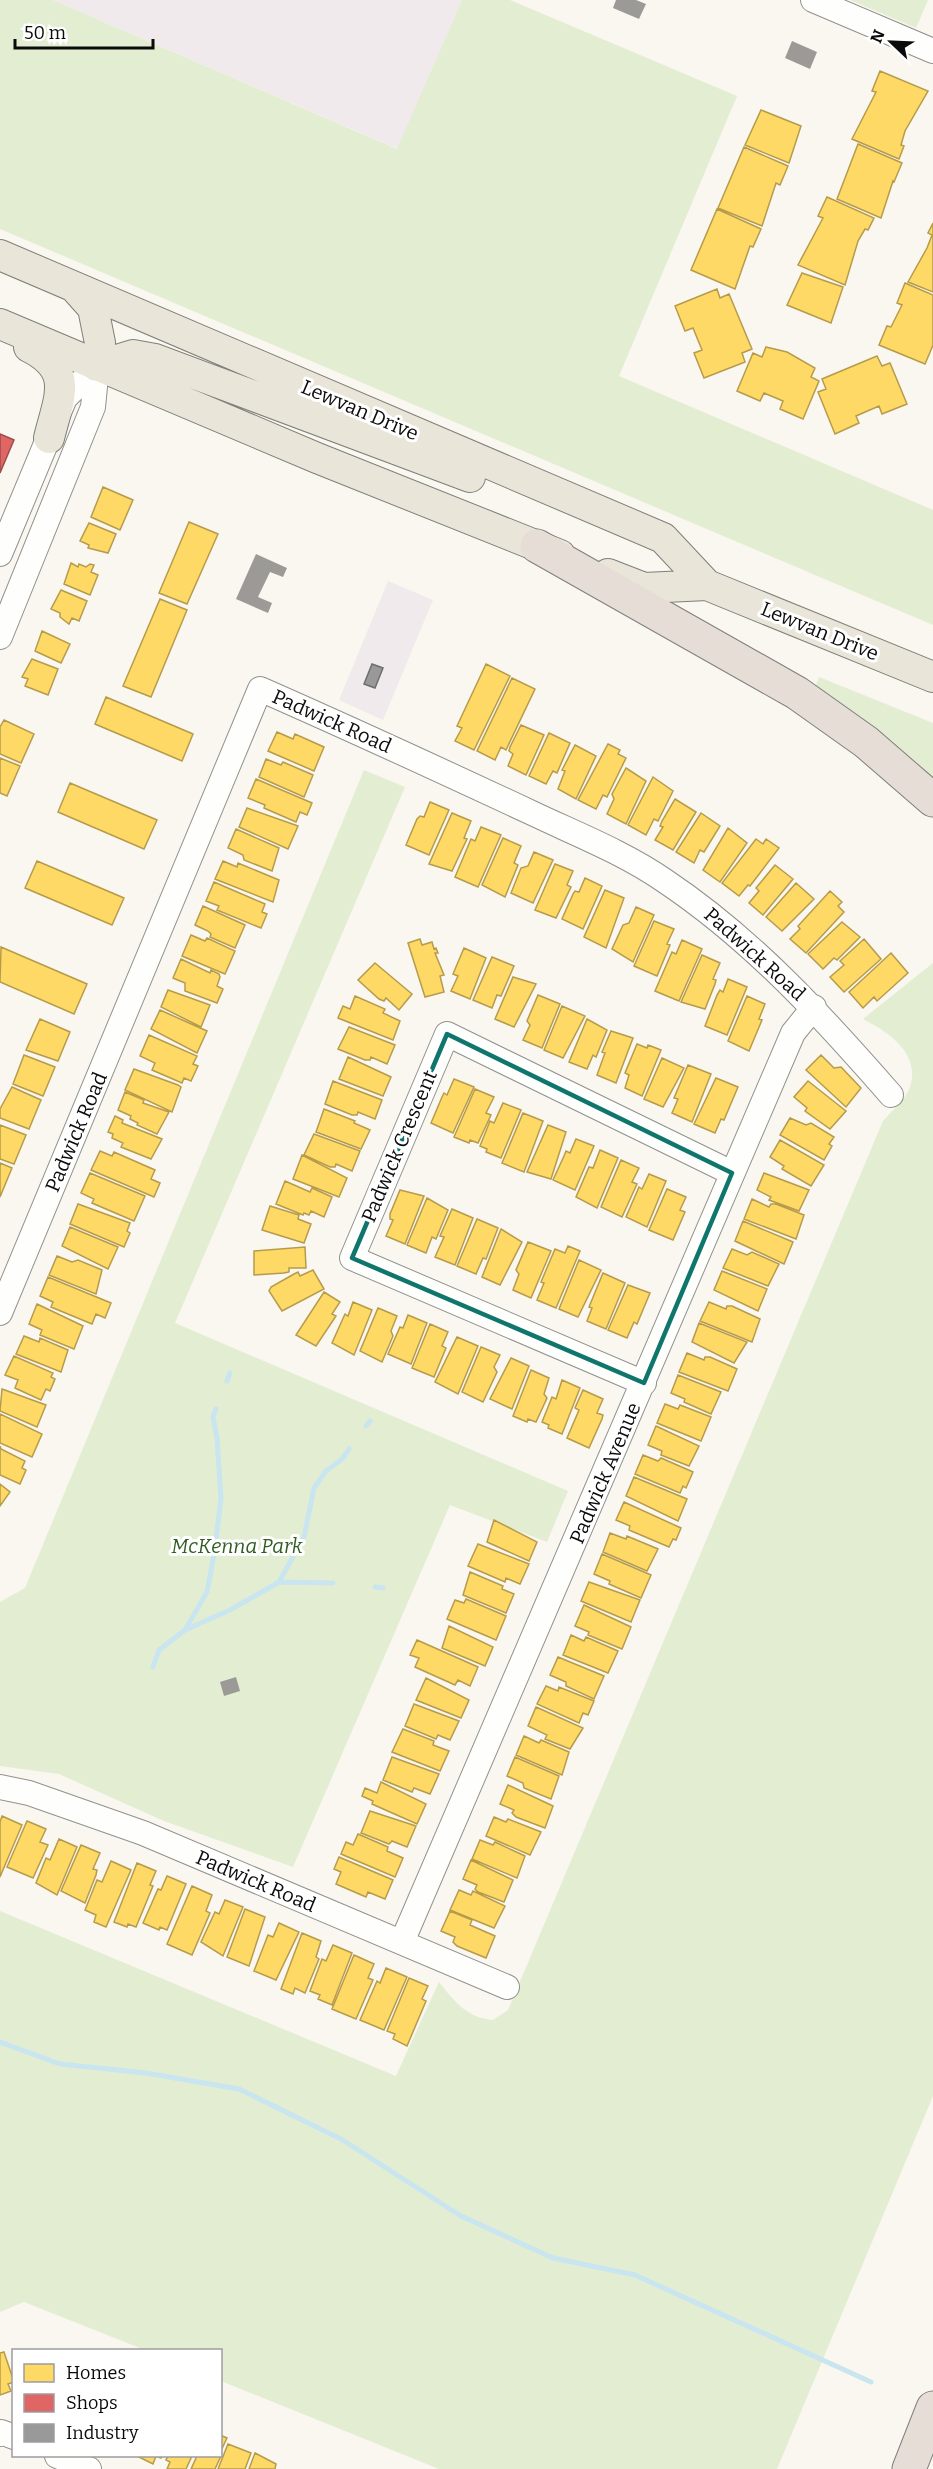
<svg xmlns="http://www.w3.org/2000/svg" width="933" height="2469" font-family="Bitter,serif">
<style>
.industrial{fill:#f0eaed}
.green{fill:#e3edd2}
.homes{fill:#ffd966;stroke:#b69b4b;stroke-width:1.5}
.shops{fill:#e06666;stroke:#a04b4b;stroke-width:1.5}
.industry{fill:#999;stroke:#6e6e6e;stroke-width:1.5}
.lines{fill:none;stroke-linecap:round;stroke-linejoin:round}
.stream{stroke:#c9e5f0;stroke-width:5}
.building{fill:#9c9a96}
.minor-casing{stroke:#92918e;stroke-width:26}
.major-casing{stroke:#7f7f7b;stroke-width:32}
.highway-casing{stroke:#7f7f7b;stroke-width:35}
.minor{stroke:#fefefd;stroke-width:24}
.major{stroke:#eae5d9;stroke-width:30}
.highway{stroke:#e6ddd6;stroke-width:33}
.marked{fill:none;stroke:#0f766e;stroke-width:4.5;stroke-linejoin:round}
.labels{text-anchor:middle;stroke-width:6;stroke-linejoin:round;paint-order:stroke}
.street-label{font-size:20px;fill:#0b0b0b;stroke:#fff}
.park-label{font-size:20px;font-style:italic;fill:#315d22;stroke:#fff}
</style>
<rect width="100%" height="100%" fill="#f9f7f0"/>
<path class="industrial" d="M53 0H462L398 149Z
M388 581 433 600 383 720 339 700Z"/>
<path class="green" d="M0 0H53L397 149 462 0H510L737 96 619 376 933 510V625L0 229Z
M850 0H928L916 28Z
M819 677 933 723V780L813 693Z
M364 770 405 787 175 1323 568 1491 547 1542 450 1505 293 1867 164 1821 59 1774 0 1766V1602L25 1588Z
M933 963V2096L777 2469H439L221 2381 220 2350H145L24 2302 0 2312V1911L396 2076 439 1982C454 2001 467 2018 493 2020L508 2010 883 1121C892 1111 905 1100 910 1087 921 1053 888 1032 863 1019Z"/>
<path class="homes" d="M880 71 928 91 905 131 901 145 904 146 899 159 852 139 876 92 872 91Z
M761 110 801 126 789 163 745 145Z
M858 144 902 163 894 182 893 181 881 218 837 199Z
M744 147 788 166 780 185 776 183 762 226 718 208Z
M827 197 874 218 868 230 865 229 858 241 845 285 798 265 823 218 818 216Z
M717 209 761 229 753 247 750 246 735 289 691 270Z
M933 223V292L908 282 927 248 932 235 928 233Z
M802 273 843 287 831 323 787 305Z
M905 283 933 295V345L925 364 879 345 887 326 891 327 902 305 897 303Z
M717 289 720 298 729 294 752 349 742 353 745 362 704 378 694 353 702 350 693 328 685 331 675 306Z
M766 347 787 352 815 368 811 377 819 381 803 419 780 409 783 401 764 393 760 401 737 391 753 353 762 357Z
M877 356 882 366 890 363 907 404 882 414 879 406 856 416 859 423 835 434 818 392 826 389 822 379Z
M103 487 133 500 120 530 91 517Z
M189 522 218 534 187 604 159 593Z
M89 523 116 534 108 553 88 548 89 545 80 541Z
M71 563 78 567 79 564 86 567 90 564 94 565 91 572 98 575 90 595 64 584Z
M61 590 87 601 79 621 72 618 69 624 60 617V613L51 609Z
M160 599 187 610 151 697 123 686Z
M42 631 70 644 61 663 35 651Z
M32 659 58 669 48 695 25 686 28 679 22 677Z
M486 664 510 676 474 750 455 741 462 728 457 726Z
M512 678 535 689 506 750 501 747 495 760 477 751Z
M106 697 193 734 182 761 95 724Z
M4 720 34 734 21 763 0 754V727Z
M521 725 544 735 526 775 508 766 513 754 509 751 510 747Z
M277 732 293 739 295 734 324 747 314 771 268 751Z
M549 733 570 743 557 773 553 771 546 784 529 776Z
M608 744 620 750 618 754 626 758 607 797 603 795 596 809 578 800Z
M575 745 596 756 576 799 558 789 565 771 562 770Z
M0 758 20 766 7 796 0 793Z
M266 759 281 765 283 762 313 775 304 797 259 777Z
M626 768 646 781 626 824 607 814 614 799 612 794Z
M653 777 673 791 658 821 654 819 646 835 628 825Z
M256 779 312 803 307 815 300 812 296 822 264 808 265 805 248 798Z
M70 783 157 820 144 849 58 812Z
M675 799 696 812 673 850 655 840 663 827 660 826 662 821Z
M430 802 449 810 429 855 406 845 417 819 420 816 424 817Z
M247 808 298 826 288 849 239 827Z
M452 813 471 821 464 838 467 839 452 871 429 864Z
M701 813 720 826 704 852 700 850 694 863 676 852Z
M481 827 501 835 478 887 455 877 471 839 475 841Z
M728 828 747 843 720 882 703 870Z
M236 829 279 848 272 871 244 860 243 855 228 848Z
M503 838 521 846 514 863 518 865 505 897 482 885Z
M756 839 763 844 766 839 779 848 750 886 748 885 739 896 722 883Z
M534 852 553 860 533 903 511 893 521 868 528 866Z
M37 861 124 898 112 925 25 888Z
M223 861 237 867 238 863 279 880 273 902 215 879Z
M555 864 573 871 567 885 571 887 556 918 535 910Z
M775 865 793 879 763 915 749 903 759 891 756 888Z
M585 878 602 886 583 929 562 919 573 894 575 891 579 892Z
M214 882 265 904 262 912 267 914 261 928 217 910 219 906 206 901Z
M796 883 814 899 782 931 766 917Z
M605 890 624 898 606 948 584 937Z
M830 891 842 902 838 906 844 912 806 953 790 939 800 929 798 926Z
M203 906 245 925 235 948 210 937 211 934 208 931 195 925Z
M636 907 654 915 633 962 612 949 623 925 629 923Z
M654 921 674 929 667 944 670 945 657 976 634 966Z
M842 922 860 937 837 960 834 958 823 969 808 954Z
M191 935 205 941 207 938 235 951 225 974 182 956Z
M420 939 422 945 432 942 434 949 436 948 438 953H435L444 975 440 976 444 992 425 997 408 943Z
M864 939 881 959 844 992 830 977 844 965 840 961Z
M682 940 702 949 679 1001 655 991 672 952 676 954Z
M1 947 87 984 74 1014 0 982Z
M464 948 486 958 470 999 451 991 458 976 453 974Z
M891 953 908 973 877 1001 874 997 863 1008 849 992Z
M702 955 720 963 713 979 716 980 715 984 705 1009 681 1002Z
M492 957 514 966 501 996 497 995 492 1008 473 1000Z
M181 959 210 973 211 970 219 974 220 977 217 986 223 989 217 1003 185 991V983L173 978Z
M375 963 412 994 399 1010 386 998 384 1001 379 999 358 980Z
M513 977 536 984 514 1027 495 1019Z
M728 979 747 987 727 1035 705 1026 717 995 720 990 723 992Z
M168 990 210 1005 201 1027 161 1007Z
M538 995 560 1004 542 1048 523 1040 530 1025 527 1021Z
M355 996 385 1009 383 1013 400 1021 393 1040 338 1018 343 1006 350 1009Z
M747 996 765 1004 759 1019 762 1020 749 1051 728 1041Z
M562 1006 585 1016 563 1058 544 1050Z
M160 1010 207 1031 197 1053 151 1029Z
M40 1019 70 1032 58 1061 26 1050Z
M587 1019 607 1030 596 1057 593 1055 587 1069 569 1062Z
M349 1027 395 1045 387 1064 371 1057 370 1060H365L338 1049Z
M611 1031 633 1038 616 1083 597 1075 605 1053 602 1052Z
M149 1035 197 1056 193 1064 198 1066 191 1081 184 1078 182 1083 152 1070 155 1063 140 1056Z
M637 1044 647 1048 648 1045 661 1050 642 1096 625 1088 629 1075 625 1073Z
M24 1055 55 1067 43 1096 13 1084Z
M821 1055 834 1068 841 1067 861 1088 846 1107 806 1070Z
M348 1057 391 1077 383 1096 339 1079Z
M662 1058 684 1068 663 1107 644 1099Z
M688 1065 711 1074 692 1122 672 1113 678 1099 674 1098Z
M134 1069 178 1085 181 1087 172 1112 125 1090Z
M716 1078 738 1087 724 1120 721 1119 715 1133 694 1124Z
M454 1079 474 1087 453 1133 431 1123 442 1097 444 1093 447 1095Z
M333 1081 382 1100 375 1119 358 1112 357 1115H352L325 1104Z
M808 1081 846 1111 830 1129 805 1111 807 1108 794 1097Z
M12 1087 41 1100 29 1129 0 1118V1109Z
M475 1089 494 1097 486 1113 491 1115 478 1143 470 1140 469 1143 454 1137Z
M125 1092 144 1100 143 1103 169 1112 157 1134 137 1125 138 1123 130 1119 131 1116 118 1110Z
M503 1103 521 1110 501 1158 486 1152 487 1149 480 1146 490 1121 494 1123Z
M324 1109 355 1121 354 1123 370 1130 361 1149 316 1132Z
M523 1113 543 1121 524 1172 502 1163Z
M115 1116 123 1120 122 1123 162 1139 151 1159 121 1147 123 1143 112 1138 113 1134 108 1132Z
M790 1118 806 1125 811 1123 834 1137 829 1144 832 1146 824 1160 780 1135Z
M0 1125 26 1135 14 1164 0 1159Z
M548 1125 566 1132 551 1179 527 1172Z
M314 1134 360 1151 352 1171 336 1164 335 1167H330L304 1155Z
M576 1139 594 1146 575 1190 553 1180 564 1156 566 1151 570 1153Z
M780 1140 824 1165 811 1186 782 1169 784 1166 770 1157Z
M600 1150 618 1158 597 1208 576 1197 589 1167 593 1168Z
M100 1151 112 1156 114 1152 155 1170 151 1179 160 1183 154 1197 91 1170Z
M302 1155 347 1178 339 1197 293 1179Z
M621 1160 639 1168 632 1182 637 1184 622 1217 601 1207Z
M0 1163 12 1168 0 1197Z
M90 1173 145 1196 134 1221 92 1203 94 1199 81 1193Z
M764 1173 809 1190 799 1211 769 1200 771 1197 757 1190Z
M649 1174 666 1181 647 1227 626 1217 639 1187 642 1189Z
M285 1181 310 1192 312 1188 332 1197 324 1217 311 1211 309 1215 304 1213 303 1215 276 1204Z
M667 1189 686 1197 680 1210 685 1212 673 1240 649 1230Z
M400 1190 424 1196 405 1244 386 1236 393 1220 390 1219V1214Z
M427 1198 448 1210 436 1239 432 1237 426 1253 407 1245Z
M752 1199 769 1207 771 1204H776L804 1215 796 1239 744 1219Z
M78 1204 130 1223 127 1231 130 1233 124 1247 70 1224Z
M270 1206 299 1215 298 1219 311 1224 304 1243 262 1230Z
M452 1209 473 1218 455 1265 435 1257 444 1237 440 1236Z
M477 1219 498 1228 486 1259 483 1258 476 1274 457 1266Z
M743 1221 793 1242 784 1264 735 1241Z
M70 1227 118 1247 108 1269 62 1246Z
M501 1229 522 1242 500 1285 482 1277Z
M528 1242 551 1251 531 1298 513 1290 519 1274 516 1270Z
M568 1246 580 1251 556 1308 537 1300 544 1283 541 1282 555 1249 565 1253Z
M305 1247 306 1268H289V1272L284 1273 254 1275V1251Z
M732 1249 747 1255 752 1252 779 1264 768 1286 723 1268Z
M57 1256 72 1262 78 1260 102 1270 96 1294 49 1275Z
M579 1260 601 1270 578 1317 559 1309Z
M313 1270 324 1289 282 1311 269 1291 271 1287 294 1274 298 1272 300 1276Z
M722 1271 767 1289 758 1311 714 1290Z
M603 1273 625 1283 606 1329 587 1321 592 1308 589 1307Z
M48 1277 111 1303 105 1318 96 1314 92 1324 51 1307 53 1302 40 1296Z
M628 1285 650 1293 637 1324 634 1322 627 1338 608 1330Z
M324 1292 340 1302 332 1314 336 1316 316 1346 296 1335Z
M353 1302 372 1310 354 1355 332 1343 345 1314 348 1316Z
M709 1302 726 1309 727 1306H732L760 1319 752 1342 700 1321Z
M37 1304 83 1326 74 1349 40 1335 42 1330 29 1324Z
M378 1308 397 1316 391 1331 393 1336 382 1362 360 1351Z
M408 1315 427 1323 411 1364 388 1354 400 1327 403 1328Z
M699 1323 747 1342 734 1363 692 1342Z
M430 1324 448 1332 442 1346 446 1348 434 1377 412 1368Z
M24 1336 39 1342 40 1338 68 1350 61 1372 16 1354Z
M457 1337 478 1346 458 1394 435 1382Z
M481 1347 500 1355 494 1367 497 1372 483 1402 462 1392Z
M687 1353 704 1360 705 1357H710L737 1369 728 1391 679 1372Z
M14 1356 53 1373 51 1377 55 1379 50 1391 46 1389 41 1400 15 1388 18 1380 5 1375Z
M511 1358 529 1366 512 1409 490 1399Z
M531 1370 549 1378 544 1394 547 1398 536 1422 528 1419 527 1422 513 1416Z
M678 1375 721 1392 711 1414 684 1402 685 1399 671 1393Z
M562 1380 580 1388 562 1434 548 1428 549 1425 542 1422 552 1397 556 1399Z
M2 1389 46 1405 37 1427 0 1411Z
M583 1390 603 1399 597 1413 603 1415 602 1419 589 1448 567 1438 579 1410 575 1408Z
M665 1404 678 1409 680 1405 711 1417 701 1441 657 1423Z
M0 1414 42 1434 32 1457 0 1443Z
M656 1426 699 1446 689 1466 661 1455 662 1451 648 1445Z
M0 1446 1 1449 25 1461 22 1468 26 1470 20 1484 0 1475Z
M643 1455 658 1461 661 1458 693 1472 686 1488 683 1486 680 1493 635 1474Z
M634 1477 687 1499 678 1521 626 1496Z
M0 1484 10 1492 0 1506Z
M624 1502 681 1528 676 1540 673 1539 669 1547 629 1530 630 1526 616 1520Z
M494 1520 537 1542 529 1561 487 1542Z
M610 1533 626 1539 627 1536 658 1549 647 1571 603 1552Z
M478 1544 529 1564 520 1584 506 1578 505 1582 468 1566Z
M602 1554 651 1575 641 1598 609 1584 610 1581 594 1574Z
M470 1572 503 1586 502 1589 514 1594 506 1613 463 1595Z
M589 1582 640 1600 631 1622 581 1601Z
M466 1599 506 1616 496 1640 447 1619 455 1600 464 1603Z
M584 1605 631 1627 622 1649 588 1635 589 1632 575 1626Z
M449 1626 493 1647 485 1666 442 1648Z
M571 1635 584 1641 586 1637 618 1651 608 1673 563 1655Z
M417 1640 478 1667 470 1686 458 1680 455 1685 415 1667 419 1658 410 1655Z
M558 1657 604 1676 594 1699 566 1686V1682L550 1675Z
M426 1678 469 1700 461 1718 416 1700Z
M546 1686 558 1691 559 1687 594 1701 588 1715 583 1713 579 1723 537 1704Z
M414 1704 459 1721 450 1740 438 1735 436 1739 405 1726Z
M536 1707 583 1728 570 1749 545 1739 547 1735 528 1726Z
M403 1729 434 1741 433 1745 449 1751 440 1771 392 1752Z
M524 1736 539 1743 541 1740 569 1752 562 1775 516 1755Z
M392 1757 439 1774 430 1794 414 1788 412 1792 383 1780Z
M515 1757 559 1776 551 1799 524 1788 523 1783 507 1776Z
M381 1782 426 1804 417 1824 372 1804 373 1801 362 1796 365 1788 377 1793Z
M508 1785 553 1806 545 1828 516 1817 512 1813 514 1810 500 1804Z
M370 1811 416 1826 407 1847 392 1841 389 1844 361 1833Z
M2 1816 22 1825 0 1877V1822Z
M494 1817 506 1822 508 1819 541 1832 530 1855 486 1836Z
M27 1821 46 1829 40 1842 48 1845 33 1878 7 1867Z
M358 1834 388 1847 387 1851 403 1858 395 1877 341 1854 346 1842 353 1845Z
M59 1839 77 1847 57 1895 36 1883 46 1858 50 1860Z
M480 1840 493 1845 495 1842 525 1856 517 1878 472 1859Z
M81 1845 100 1853 93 1869 97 1870 96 1875 85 1903 61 1891Z
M339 1857 393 1880 385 1899 368 1892 366 1897 336 1884 341 1872 334 1869Z
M471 1860 513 1880 504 1902 478 1892 475 1889 477 1885 463 1879Z
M111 1861 131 1870 106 1927 94 1922 96 1915 85 1910 97 1880 102 1882Z
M137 1863 156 1871 150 1885 153 1886 136 1927 128 1924 127 1927 114 1922Z
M167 1876 186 1884 167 1930 160 1927 159 1930 143 1923 158 1889 161 1890Z
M192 1886 212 1895 206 1911 210 1913 192 1955 167 1944Z
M459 1890 471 1895 473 1891 505 1906 494 1928 450 1910Z
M225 1900 243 1907 223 1956 201 1942 215 1912 219 1914Z
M245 1909 265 1917 249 1966 227 1957Z
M450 1911 472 1920 470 1925 495 1936 486 1958 457 1946 453 1942 455 1937 441 1931Z
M279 1923 299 1932 276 1980 254 1971 268 1935 273 1937Z
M302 1933 321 1941 316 1957 319 1959 305 1993 295 1988 293 1994 281 1989Z
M333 1945 352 1953 332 2005 318 1999 320 1995 310 1991 322 1959 326 1961Z
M354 1955 374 1964 368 1978 373 1980 356 2019 332 2009Z
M386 1968 407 1977 384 2030 360 2020 377 1981 380 1983Z
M409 1978 428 1986 422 1999 426 2001 407 2046 393 2039 395 2034 387 2031Z
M4 2352 14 2382 8 2384 11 2391 0 2395V2353Z
M220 2435 227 2438 220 2453Z
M228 2444 251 2453 245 2469H218Z
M255 2453 276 2464 275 2469H249Z
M137 2456H162L161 2458 156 2456 153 2464Z
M168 2456H192L186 2469H167L170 2462 166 2460Z
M197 2456H221L215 2469H191Z"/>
<path class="shops" d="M0 434 14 440 0 473Z"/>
<path class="industry" d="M372 664 383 668 375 688 364 684Z"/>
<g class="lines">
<path class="stream" d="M227 1381 230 1373
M366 1426 370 1421
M279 1582 333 1583
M375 1587 383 1588
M185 1630 207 1592 214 1555 221 1499 217 1438 213 1417 216 1409
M153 1667 159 1650 185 1630 230 1610 279 1582 304 1537 314 1488 326 1471 342 1459 349 1449
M0 2042 60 2064 146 2073 239 2089 341 2139 461 2216 553 2258 635 2275 871 2382"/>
</g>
<path class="building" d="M616 0H636L646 4 639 19 613 8Z
M792 41 817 52 810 69 785 58Z
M256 554 287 568 283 577 270 572 258 597 272 603 268 613 236 599Z
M236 1677 240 1691 224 1696 220 1682Z"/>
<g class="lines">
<g class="minor-casing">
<path id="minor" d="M813 0 933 51
M0 554 65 398 97 366
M0 637 93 407 97 366
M0 1313 260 689C351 729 442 771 532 813 576 834 625 853 665 881 753 940 822 1016 891 1095
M644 1383 352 1258 447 1034 732 1173
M0 1787 29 1793 143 1833 507 1987
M402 1942 793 1033 814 1007
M0 2434 1 2432 14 2437
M57 2456 89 2469"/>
</g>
<g class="major-casing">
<path id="major" d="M0 255 663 538 707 585 933 677
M76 289 93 308 100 343 97 366
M0 324 317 458 560 555
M29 347C75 370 59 397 49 438
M97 366 133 355 155 359 470 477
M608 574 644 588 707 585"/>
</g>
<g class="highway-casing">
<path id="highway" d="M537 546 797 693 866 742 933 800
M909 2469 933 2408"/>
</g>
<use href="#minor" class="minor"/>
<use href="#major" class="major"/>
<use href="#highway" class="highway"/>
</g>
<path class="marked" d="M447 1034 732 1173 644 1383 352 1258Z"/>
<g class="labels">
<g class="street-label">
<text transform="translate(360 410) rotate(23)" y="7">Lewvan Drive</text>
<text transform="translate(820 631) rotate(22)" y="7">Lewvan Drive</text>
<text transform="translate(332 721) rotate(24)" y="7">Padwick Road</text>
<text transform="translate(755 954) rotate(42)" y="7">Padwick Road</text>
<text transform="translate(76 1132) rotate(-67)" y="7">Padwick Road</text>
<text transform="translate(399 1146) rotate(-67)" y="7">Padwick Crescent</text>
<text transform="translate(605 1473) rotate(-67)" y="7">Padwick Avenue</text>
<text transform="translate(256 1881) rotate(23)" y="7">Padwick Road</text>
</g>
<g class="park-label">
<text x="237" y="1553">McKenna Park</text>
</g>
</g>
<rect x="12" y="2349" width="210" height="108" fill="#ffffff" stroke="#9d9d9d" stroke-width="1.5"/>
<rect x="24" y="2364" width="30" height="18" fill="#ffd966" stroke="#9d9d9d" stroke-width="1.5"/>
<text x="66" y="2379" font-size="18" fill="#0b0b0b">Homes</text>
<rect x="24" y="2394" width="30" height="18" fill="#e06666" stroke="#9d9d9d" stroke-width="1.5"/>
<text x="66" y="2409" font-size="18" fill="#0b0b0b">Shops</text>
<rect x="24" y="2424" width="30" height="18" fill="#999999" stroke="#9d9d9d" stroke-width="1.5"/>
<text x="66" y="2439" font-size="18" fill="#0b0b0b">Industry</text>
<g transform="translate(891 42) rotate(293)" stroke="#ffffff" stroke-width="4.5" paint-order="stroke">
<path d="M0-4.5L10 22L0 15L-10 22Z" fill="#0b0b0b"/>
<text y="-9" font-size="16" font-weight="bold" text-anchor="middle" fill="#0b0b0b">N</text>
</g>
<path d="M15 39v9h138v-9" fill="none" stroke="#0b0b0b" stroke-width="3"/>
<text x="24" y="39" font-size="18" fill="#0b0b0b" stroke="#ffffff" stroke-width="4.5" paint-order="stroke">50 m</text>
</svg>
